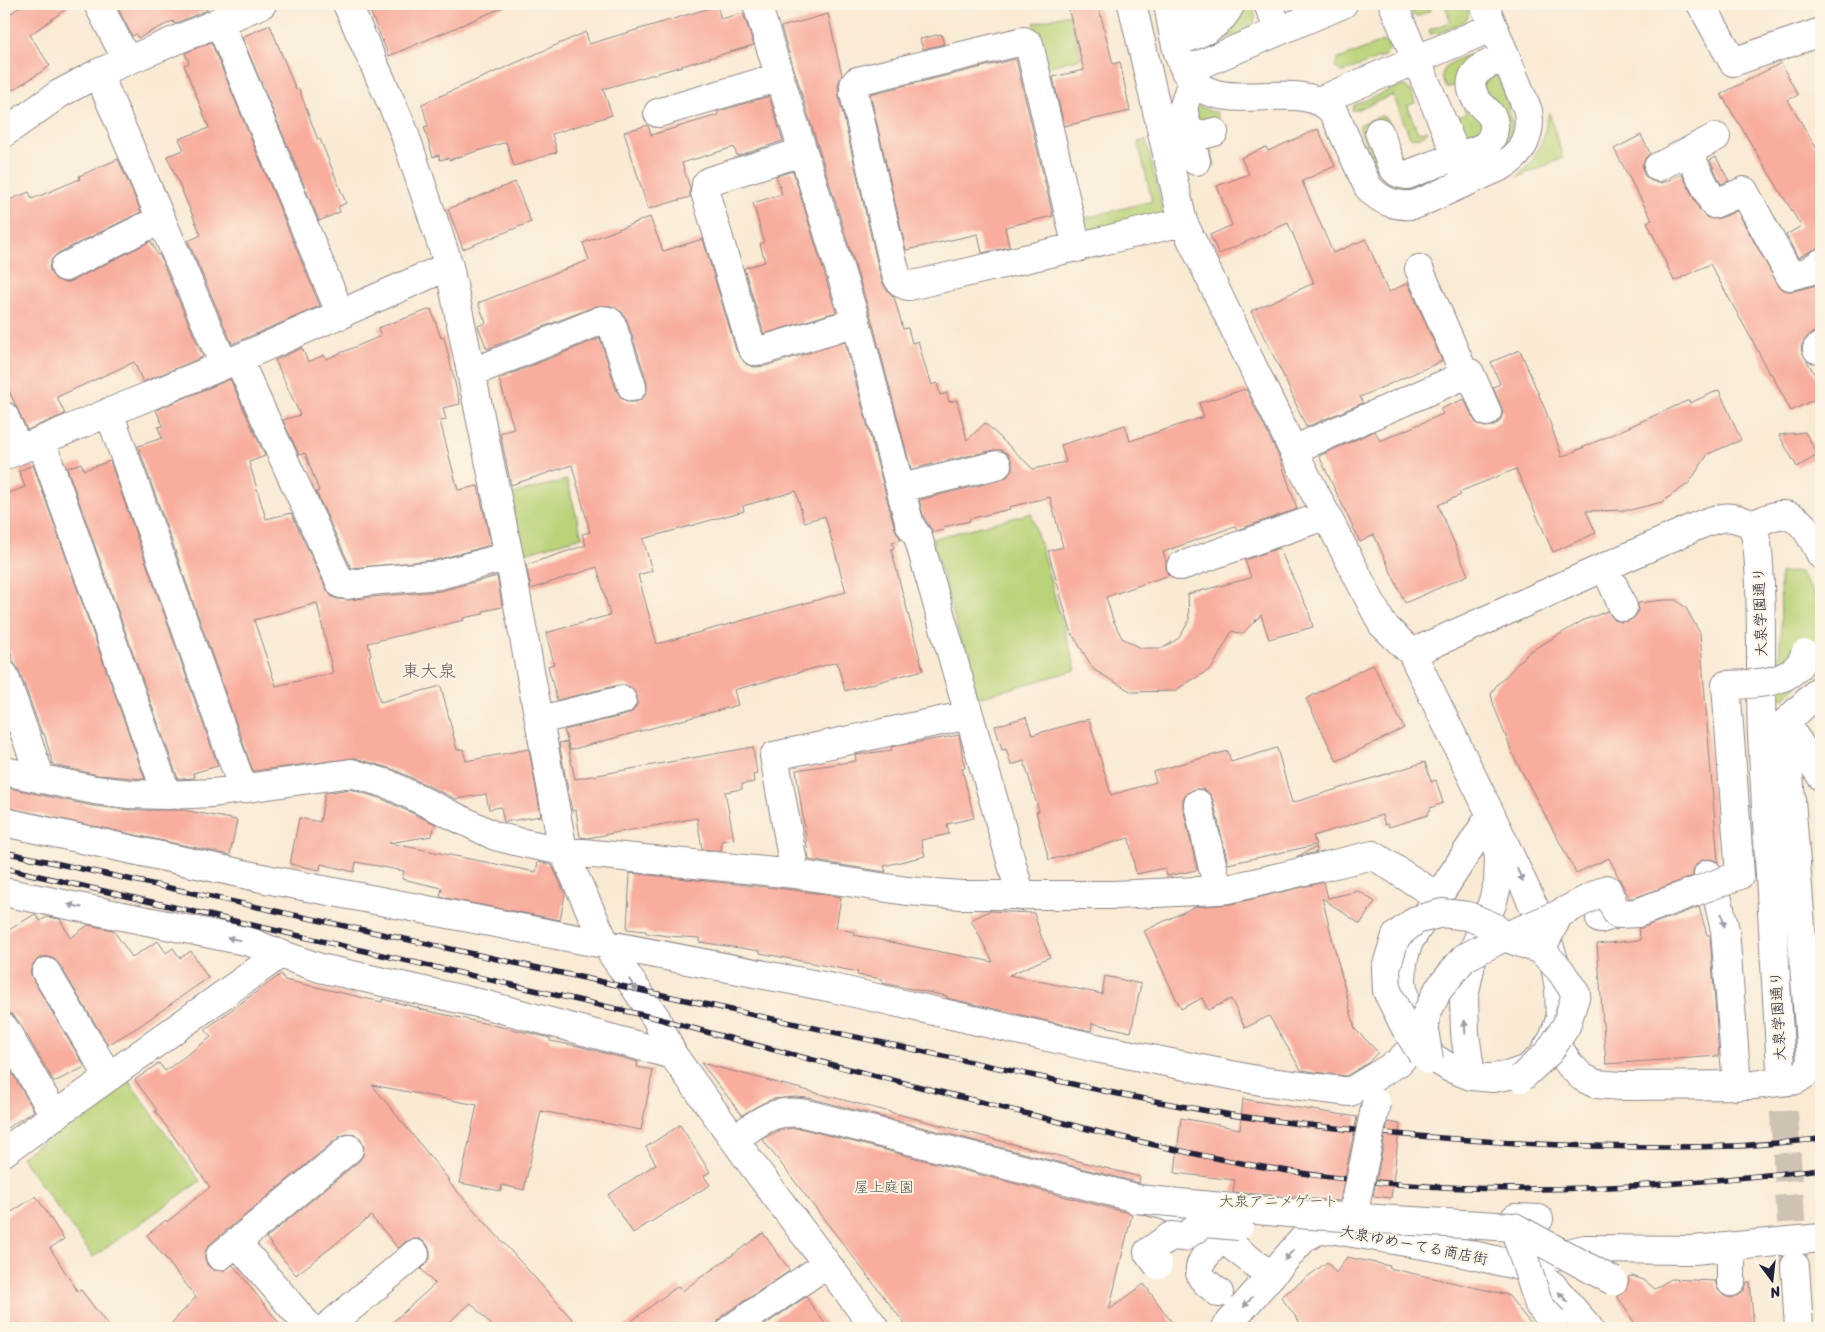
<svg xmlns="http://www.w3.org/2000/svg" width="1825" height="1332" font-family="Sriracha,'Klee One',sans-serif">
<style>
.green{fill:#bad379;stroke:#6e7a5a}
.building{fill:#f8ad9d;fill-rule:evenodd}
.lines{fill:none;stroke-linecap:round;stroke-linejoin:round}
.minor-tunnel{stroke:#cec2b5;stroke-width:28;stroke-dasharray:28 14;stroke-linecap:butt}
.minor-casing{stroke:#8e8688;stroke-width:30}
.minor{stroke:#fff;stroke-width:28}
.rail-casing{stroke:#22223b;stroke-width:5.5}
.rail{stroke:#fcf5e5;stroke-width:4;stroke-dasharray:11;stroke-linecap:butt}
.minor-bridge-casing{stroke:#8e8688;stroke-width:30;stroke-linecap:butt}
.minor-bridge{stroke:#fff;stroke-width:28}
.oneway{fill:#9c9ca7}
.labels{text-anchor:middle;stroke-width:4;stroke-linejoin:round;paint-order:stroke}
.street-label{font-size:15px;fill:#22223b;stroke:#fcf5e5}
.park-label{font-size:15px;fill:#50574e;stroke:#fcf5e5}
.quarter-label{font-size:18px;fill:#6d535d;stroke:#fcf5e5}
</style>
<rect width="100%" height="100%" fill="#fcf5e5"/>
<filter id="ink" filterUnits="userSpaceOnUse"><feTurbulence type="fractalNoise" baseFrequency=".02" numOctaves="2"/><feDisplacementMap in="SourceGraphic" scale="10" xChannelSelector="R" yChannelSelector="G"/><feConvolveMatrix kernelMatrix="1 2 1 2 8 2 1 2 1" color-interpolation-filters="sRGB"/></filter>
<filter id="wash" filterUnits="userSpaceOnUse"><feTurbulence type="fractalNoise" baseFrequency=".0096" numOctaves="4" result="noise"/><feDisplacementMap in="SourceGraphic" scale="20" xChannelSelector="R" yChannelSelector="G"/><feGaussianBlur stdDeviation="1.12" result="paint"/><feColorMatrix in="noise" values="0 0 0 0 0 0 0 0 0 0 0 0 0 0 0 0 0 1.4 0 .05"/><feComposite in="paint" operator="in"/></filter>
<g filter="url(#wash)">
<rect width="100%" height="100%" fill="#f9ead4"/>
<path class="green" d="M1236 4H1252C1263 32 1242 32 1220 40L1219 38Z
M1409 4H1429L1431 10 1417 17 1413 15Z
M1445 4H1466C1469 11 1470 16 1464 22L1439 33 1430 34 1429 30 1431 29 1448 23 1450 20Z
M1069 14 1081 58 1046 67 1034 23Z
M1383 41 1387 43C1390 49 1389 52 1384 56L1344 72H1341L1335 67 1337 60Z
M1483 53 1486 127 1472 141 1467 138 1458 117 1466 114 1456 85 1446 88C1444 84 1442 80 1442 76 1443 61 1472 52 1483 53Z
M1495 74C1504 92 1524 133 1501 148 1497 151 1490 152 1485 153L1479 88Z
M1405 86C1411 90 1413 96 1415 103L1407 106 1418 133 1427 130 1428 131C1425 136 1416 139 1410 137L1393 95 1356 110 1353 111 1352 109 1354 105 1395 88Z
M1194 104 1210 111 1217 112 1224 142 1209 146 1215 165 1190 175 1189 168 1200 128Z
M1549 112 1563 158 1518 177 1533 160 1543 139Z
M1381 116 1386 118 1403 159 1433 148 1436 149 1437 152 1386 171 1439 176C1429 181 1418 188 1406 189 1379 192 1368 147 1359 127L1361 124Z
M1146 140 1165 220 1086 240 1081 219 1152 201 1138 142Z
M567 480 582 537 524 553 508 495Z
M1031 513 1076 670 977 698 932 539Z
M1800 572 1821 605V662L1784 698H1777L1781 627 1780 573Z
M128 1080 200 1181 93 1257 21 1157Z"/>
<g id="blocks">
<path class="building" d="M24 4H73L30 35 50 66 13 90 4 77V18Z
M116 4H209L206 6 207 10 174 24 173 21 138 38 136 34 132 36Z
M367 4H511L389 56Z
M1067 4H1098L1113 64 1120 62 1130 111 1064 126 1053 77 1084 70Z
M717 6 721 19 743 13 754 45 603 89 612 115 552 134 557 152 514 166 506 142 449 160 448 158 440 160 439 155 433 157 424 127 428 126 422 104 586 32 589 44Z
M828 14 842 75 838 85 839 97 881 279 886 289 894 297 903 329 908 328 912 343 918 341 928 376H929L932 385 937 383 940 395 947 393 949 402 957 400 967 440 985 423 1033 469 1066 462 1061 445 1125 425 1130 441 1204 417 1199 403 1246 389 1281 461 1297 509 1237 530 1235 526 1163 552 1166 561V571L1169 575 1106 597 1113 620 1122 638 1141 648H1163L1179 638 1189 621 1188 594 1251 578 1245 560 1279 548 1308 610 1313 627 1269 639 1261 615 1242 634 1232 631 1212 668 1174 691 1132 692 1094 670 1071 632 1048 551 1063 547 1050 497 1009 507 1010 509 969 519 970 521 943 527 944 530 933 532 924 518 919 500 1001 480 1008 476 1012 469V462L1008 454 1001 450H994L911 469 871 317 781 27Z
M270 25 296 90 299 89 318 140 320 139 346 203 338 207 340 212 319 221 242 37Z
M941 34 944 44 923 49 920 39Z
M211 42 320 306 232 344 188 241 201 235 167 156 184 150 179 139 209 128 184 65 189 63 185 53Z
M1016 59 1053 216 1005 227 1009 247 982 253 978 234 906 250 870 94Z
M1781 63 1798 95 1788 100 1821 156V248L1813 250 1798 258 1786 235 1801 226 1721 94Z
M769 96 783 141 737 156 734 147 682 163 690 188V197L648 209 624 132 648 125 651 135 718 115 717 112Z
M1318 129 1335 166 1302 181 1333 253 1366 239 1388 292 1408 283 1442 361 1360 397 1363 403 1306 427 1284 377 1251 311 1314 283 1288 223 1219 254 1210 235 1232 225 1217 186 1249 174 1241 158 1266 147 1268 151Z
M1641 135 1650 153 1645 159 1642 166 1644 175 1650 180 1658 183 1665 182 1682 174 1700 211 1706 217 1712 219 1720 218 1737 211 1780 288 1787 291H1794L1813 286 1821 282V331L1812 333 1807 337 1802 344 1801 350 1821 386V396L1791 411 1771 373 1769 374 1757 349 1710 264 1674 281 1647 222 1652 220 1614 149Z
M1716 157 1729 181 1721 184 1710 160Z
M118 159 141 212 58 253 52 259 49 267 51 274 57 280 65 283 72 281 151 241 157 255 159 254 203 357 143 382 134 362 57 397 65 414 27 430 4 380V202L29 192 32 199 80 179 79 176Z
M793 171 836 312 764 334 744 268 765 262 760 244 764 242 753 203 782 194 776 176Z
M515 182 531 222 463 249 448 209Z
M650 217 663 251 703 239 736 350 746 364 754 367 765 366 845 342 895 529 901 540 892 542 894 548 891 549 923 670 845 691 837 662 734 690 738 705 570 750 564 730 626 715 632 712 637 705V697L633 689 626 685H619L557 700 548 666 554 664 546 633 610 615 597 567 531 589 526 565 586 545 582 534 590 532 572 465 511 485 500 433 514 429 499 379 600 338 617 392 621 398 628 402H637L643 398 647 391V382L627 320 622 312 612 306H596L487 349 478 326 486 323 478 303 589 260 583 243ZM796 491 804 522 825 516 846 592 657 644 638 575 652 571 643 539 744 511 743 506Z
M431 309 441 338 444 337 460 404 443 408 446 420 440 421 458 490 478 486 491 545 436 560 351 568 316 492 319 491 305 453 299 455 283 420 300 415 275 360 302 348 308 362 324 355 326 359 381 336 378 328Z
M1520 350 1547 414 1562 457 1689 400 1690 403 1719 390 1741 440 1708 454 1689 483 1662 502 1630 510 1586 511 1596 533 1553 552 1516 469 1459 492 1461 495 1438 505 1468 575 1405 603 1374 535 1360 542 1319 456 1375 431 1380 441 1443 414 1440 409 1464 399 1473 418 1477 424 1485 427 1494 426 1500 421 1503 413 1501 406 1493 387 1500 384 1491 362Z
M230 379 265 456 249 462 266 519 291 513 327 590 332 597 338 599 349 600 372 597 441 591 497 576 502 607 483 611V614L463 618 464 620 368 643 371 655 369 656 380 702 441 686 457 750 463 749 466 761 529 749 541 816 504 822 501 807 489 809 486 794 456 799 395 770 355 758 253 771 138 446 162 438 158 427 163 426 156 410ZM317 603 333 673 276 686 254 620Z
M1805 432 1818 455 1797 467 1779 435Z
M110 461 218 766 193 773 195 778 178 779 67 468 81 463 84 470Z
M33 465 145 779 98 775 53 765 44 733 42 734 19 670 14 663 10 650 4 652V495L25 487 19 471Z
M1665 600H1676L1686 608 1700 633 1718 862 1711 859 1702 860 1696 865 1693 871V876L1634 898H1629L1609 858 1576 873 1513 755 1494 706 1491 694 1496 686 1529 652 1584 620 1608 611 1614 620 1621 622 1629 621 1636 616 1638 609V603Z
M1373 664 1404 728 1337 761 1306 699Z
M1026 717 1032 735 1089 719 1111 795 1156 782 1153 772 1180 764 1228 751 1231 762 1277 748 1292 803 1425 762 1431 782 1436 780 1443 803 1430 808V811L1428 812V815L1389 827 1388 824 1385 825 1382 815 1313 836 1316 845 1228 864 1213 800 1209 793 1203 789H1195L1187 793 1183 799V807L1197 870 1167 876 1165 868 1136 874 1129 838 1049 860 1036 812 1039 811 1024 761 1011 765 1006 749 1002 750 995 726Z
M959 735 965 768H962L974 818 947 824 949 834 921 840 925 856 884 866 886 872 809 860 796 770 856 761 855 755 892 750 891 747Z
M567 742 575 779 753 747 757 774 753 775 754 782 742 784V789L725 792 734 839 722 841 721 851 702 849 697 818 587 838 580 837 576 810 572 811 559 743Z
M4 787 93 806 129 810H183L237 820 230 855 4 807Z
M350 789 382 799 435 824 432 836 389 843 536 872 538 862 552 865 565 894 560 920 440 897 442 888 402 879 404 871 356 862 354 872 321 864 320 870 290 864 299 818 320 822 325 793Z
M1316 847 1317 852 1296 857Z
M630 873 793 890 841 897 836 928 854 932V935L993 962 971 920 989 911 1034 913 1041 936 1050 957 1009 975 1102 994 1105 976 1141 984 1131 1032 1092 1023 1091 1031 947 998V996L882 983 883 979 857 975 858 972 760 953V951L699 942V938L668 936 646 933V931L627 929Z
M1324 882 1328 898 1359 891 1375 902 1360 924 1322 898 1355 1029 1378 1052 1368 1063 1346 1076 1301 1070 1269 1016 1245 1028 1231 999 1208 1010 1202 998 1181 1009 1144 931 1194 907 1231 904Z
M1699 907 1707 935H1710L1719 1056 1606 1064 1597 944 1641 940 1638 929Z
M35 914 40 921 47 917 60 919 70 938 88 925 113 930 132 957 158 941 166 953 173 948 180 958 191 951 208 978 138 1027 108 1045 59 964 54 959 46 956 38 959 33 964 30 972 33 980 85 1067 54 1082 18 1020 11 1014 4 1012V933Z
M281 974 285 980 382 1002V999L419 1008V1009L534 1034 550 1038V1041L578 1046 638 1062 637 1067 653 1070 641 1130 541 1111 524 1190 502 1185 501 1191 460 1183 477 1105 372 1085 450 1181 447 1180 580 1328H494L471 1303 442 1328H386L435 1284 421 1269 430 1259V1251L427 1244 420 1239H413L405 1242 398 1248 371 1216 296 1275 266 1238 359 1161 363 1155 364 1147 361 1139 355 1135 347 1134 339 1137 210 1244 205 1251V1259L208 1266 214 1270 223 1271 233 1265 283 1328H167L196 1297 147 1235 166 1220 167 1222 210 1187 155 1111 157 1110 135 1080 159 1063 165 1071 211 1037 205 1029Z
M4 1059 34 1111 4 1130Z
M701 1063 1140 1177 1139 1183 809 1098 795 1097 773 1099 761 1104 742 1115Z
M1243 1099 1357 1117 1340 1201 1233 1192 1235 1180 1175 1173 1181 1118 1240 1129Z
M1388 1122 1400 1124 1391 1198 1373 1196Z
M680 1125 710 1172 704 1176 710 1185 633 1233 608 1195 656 1164 646 1147Z
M794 1128 804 1129 1132 1214 1109 1310 1144 1284 1176 1328H908L762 1139 780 1130Z
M36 1196 64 1239 50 1248 78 1292 81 1290 110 1328H4V1217Z
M763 1233 789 1269 788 1272 723 1315 718 1321 717 1328H622L678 1286 682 1291Z
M1347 1257 1390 1266 1389 1268 1508 1295 1534 1328H1304L1281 1297 1327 1262 1336 1273Z
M1632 1276 1644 1280 1655 1289 1670 1279 1715 1281 1718 1290 1724 1296 1731 1298 1739 1295 1745 1289 1747 1282H1750L1754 1328H1638L1617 1296 1622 1294 1626 1289 1629 1281 1628 1277Z
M806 1297 828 1328H760Z"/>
</g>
</g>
<g filter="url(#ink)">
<use href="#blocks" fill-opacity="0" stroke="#8e8688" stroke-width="1"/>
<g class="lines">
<path class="minor-tunnel" d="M1781 1069 1794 1264"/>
<g class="minor-casing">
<path id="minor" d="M98 4 127 60
M347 4 403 129 449 266 509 556 563 851 606 945 656 1018 673 1055 754 1167 875 1328
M757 4 856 322 910 525 918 537 1021 896
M1132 4 1183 222 1293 450 1382 624 1412 653 1491 815 1543 926 1554 960 1559 988 1560 1019 1553 1039 1542 1056 1527 1069 1510 1075 1493 1078 1471 1076 1450 1068 1434 1058 1418 1041 1410 1025 1405 1006 1402 981 1403 962 1408 943 1491 815
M1168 4C1172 25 1175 51 1185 70 1212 124 1301 72 1334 113L1368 187C1381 202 1398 208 1417 204L1502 166C1522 155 1532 134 1528 111L1484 4
M1268 4 1279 31
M1393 4 1463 171
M1701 4 1733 62 1821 32
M1171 20C1183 16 1194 15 1202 4
M219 21 341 315
M1177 42C1199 34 1220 27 1231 4
M1185 71 1343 4
M98 73 224 365
M1192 80 1183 109 1196 161
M1319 101 1493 27
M658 113 779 77
M1379 132 1392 166C1396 173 1399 174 1407 175 1423 169 1439 162 1455 157 1465 153 1478 152 1487 144 1495 136 1497 121 1489 113 1485 108 1479 104 1476 99 1461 73 1486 64 1506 57
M4 133 59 94 98 73 262 4
M1190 138 1214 132
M802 152 709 181 706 184 705 192 751 346 754 351H760L856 322
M1688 152 1714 204 1744 191 1790 276 1809 271 1821 263
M1658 167 1716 137
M1077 248 1029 44 1024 41 1019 42 857 81 854 85V93L893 262C896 273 897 285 909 286L1183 222
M65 267 161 219
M1419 269 1465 375
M1817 349 1821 346
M238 359 341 584 347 585 370 581 439 575 509 556
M471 373 602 320 609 321 612 325 632 387
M109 412 243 789
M4 416 19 450
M41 441 167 795
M1293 450 1470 373 1487 412
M4 456 224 365 449 266
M901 488 997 465
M1752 525C1760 522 1772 515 1781 515 1802 514 1813 540 1821 555
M1181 566 1327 515
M1605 567 1623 607
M1412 653 1697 526C1719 517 1729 513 1752 525 1759 544 1759 565 1760 586 1762 635 1760 685 1762 735L1781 1069
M4 675 41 779
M540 720 622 700
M1786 724 1821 776
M4 771 95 790 129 794 167 795 213 793 351 773 388 784 495 836 523 843 563 851 795 874 907 891 962 895H1114L1218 890 1228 889 1373 855 1438 897
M1198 804 1218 890
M4 822 271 880 833 988 1096 1048 1261 1081 1350 1092 1399 1062 1418 1041
M795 874 774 756 969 715
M1708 874 1718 900 1725 930 1737 1086
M4 892 250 942 280 954
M1600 919 1617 914
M46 972 109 1077
M4 1028 55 1116
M1553 1039 1569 1064 1582 1077 1596 1084 1620 1086 1754 1085 1796 1080 1805 1074 1811 1063 1809 1029 1785 723 1821 689
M1471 1076 1465 1034 1464 997 1474 949 1492 904 1498 883 1499 858 1495 836
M734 1139C762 1121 772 1108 807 1114L1167 1206 1205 1225 1271 1276
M4 1152 280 954 320 968 487 1005 673 1055
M1515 1218 1539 1219
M241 1240 244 1251 310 1328
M220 1256 349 1149
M1546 1258 1585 1249 1694 1250 1821 1238
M1795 1266 1799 1328
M1731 1282V1247
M1219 1293C1213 1288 1204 1282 1201 1276 1195 1262 1214 1247 1222 1238
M326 1328 415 1254
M732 1328 827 1264
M1225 1328 1304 1238 1317 1231 1330 1229 1446 1249 1512 1264 1534 1271 1553 1286 1589 1328"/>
</g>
<use href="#minor" class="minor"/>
<g class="rail-casing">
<path id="rail" d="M4 852 1123 1095C1161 1102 1200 1110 1238 1116 1402 1138 1569 1151 1735 1146 1764 1145 1793 1141 1821 1139
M4 868 656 1018C765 1049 875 1076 985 1103 1109 1135 1236 1168 1364 1181 1517 1197 1669 1187 1821 1169"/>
</g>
<use href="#rail" class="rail"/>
<g class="minor-bridge-casing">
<path id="minor-bridge" d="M1559 914 1607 889 1617 914 1637 913 1740 875 1726 685C1754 684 1795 685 1805 654
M1504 937 1541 950 1560 970 1576 994 1566 1026 1549 1052 1521 1078
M1504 937 1559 914 1541 950
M1422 1054 1406 1029 1387 991 1386 968 1396 936 1416 920 1442 913 1468 916 1494 927 1504 937 1464 958 1438 990 1425 1017V1036L1429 1060
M1136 1199 1310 1215 1514 1227
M1353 1217 1376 1103
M1158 1265 1148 1252 1171 1236 1184 1237 1204 1223 1239 1226
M1553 1321 1539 1305 1514 1227 1613 1281"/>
</g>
<use href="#minor-bridge" class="minor-bridge"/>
</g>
<defs><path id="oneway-solid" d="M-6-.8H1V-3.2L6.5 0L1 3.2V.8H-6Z" transform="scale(1.25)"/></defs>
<g class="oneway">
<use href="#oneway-solid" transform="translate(1520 875) rotate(65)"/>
<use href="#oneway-solid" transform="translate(75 906) rotate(-168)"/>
<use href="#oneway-solid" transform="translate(1723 920) rotate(78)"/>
<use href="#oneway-solid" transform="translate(234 939) rotate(-168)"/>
<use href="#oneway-solid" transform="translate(633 985) rotate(56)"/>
<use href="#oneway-solid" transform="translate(1465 1027) rotate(-93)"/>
<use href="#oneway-solid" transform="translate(1289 1255) rotate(131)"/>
<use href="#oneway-solid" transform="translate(1563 1297) rotate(-132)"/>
<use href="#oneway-solid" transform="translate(1248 1302) rotate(131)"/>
</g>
</g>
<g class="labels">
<g class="street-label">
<text transform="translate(1760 612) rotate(-92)" y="5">大泉学園通り</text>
<text transform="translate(1778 1016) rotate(-93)" y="5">大泉学園通り</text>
<text transform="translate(1414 1245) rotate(11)" y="5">大泉ゆめーてる商店街</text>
</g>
<g class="park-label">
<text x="884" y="1192">屋上庭園</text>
<text x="1279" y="1206">大泉アニメゲート</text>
</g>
<g class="quarter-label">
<text x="429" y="677">東大泉</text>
</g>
</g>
<rect width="1825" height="1332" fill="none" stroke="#fcf5e5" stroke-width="20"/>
<g transform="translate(1772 1280) rotate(165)" stroke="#fcf5e5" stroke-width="4" paint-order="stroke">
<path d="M0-4L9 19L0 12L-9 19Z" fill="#22223b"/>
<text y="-8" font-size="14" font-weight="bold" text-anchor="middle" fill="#22223b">N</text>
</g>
</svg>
